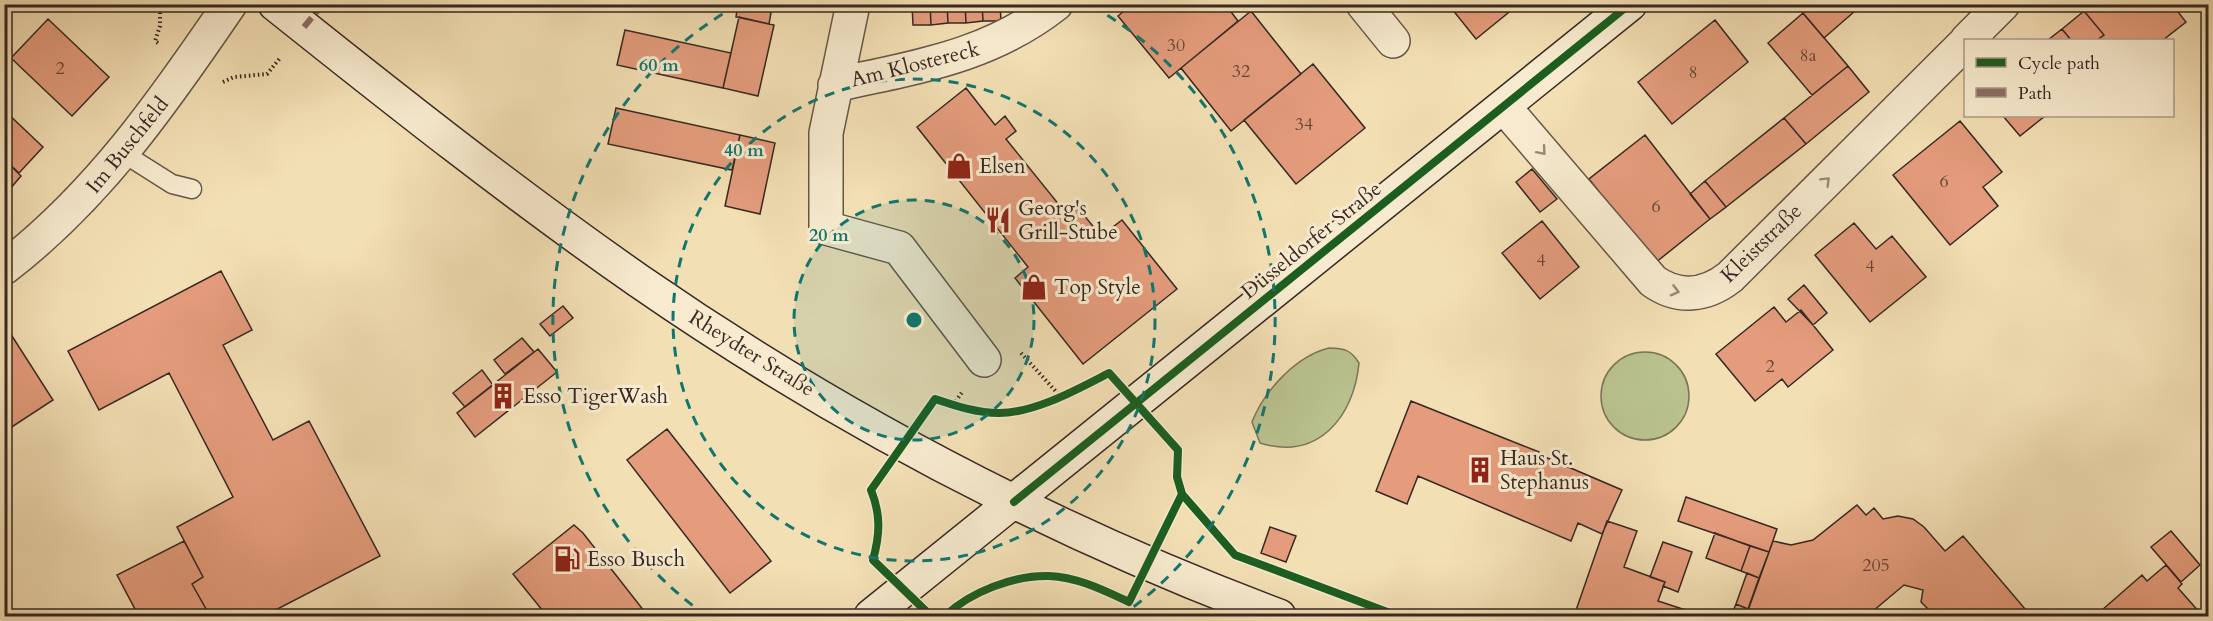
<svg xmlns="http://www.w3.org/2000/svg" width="2213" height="621" font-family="Cardo,serif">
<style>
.green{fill:#b9c28f;stroke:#787559;stroke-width:1.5}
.building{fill:#e49c7c;stroke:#362823;stroke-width:1.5}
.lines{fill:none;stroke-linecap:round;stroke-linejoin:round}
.lane-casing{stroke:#655647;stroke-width:21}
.street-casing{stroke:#655647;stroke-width:36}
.secondary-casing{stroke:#362823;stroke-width:36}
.path{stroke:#362823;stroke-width:4;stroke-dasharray:1.5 3;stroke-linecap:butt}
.lane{stroke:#f7eace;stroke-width:18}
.street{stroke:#f7eace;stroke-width:33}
.secondary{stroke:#f7eace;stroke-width:33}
.quiet{stroke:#8d6e63;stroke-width:6;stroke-dasharray:12 6;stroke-linecap:butt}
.cycleway-casing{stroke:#f7eace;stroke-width:11}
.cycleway{stroke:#1b5e20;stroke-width:8}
.oneway{stroke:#968978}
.ring{fill:none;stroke:#0f766e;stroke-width:3;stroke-dasharray:10 8}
.labels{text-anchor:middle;stroke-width:6;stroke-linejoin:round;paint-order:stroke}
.number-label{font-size:18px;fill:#624539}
.street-label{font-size:21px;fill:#362823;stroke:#f7eace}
.poi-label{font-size:21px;fill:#362823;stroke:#f7eace;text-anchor:start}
.centre{fill:#0f766e;stroke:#f7eace;stroke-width:3}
.ring-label{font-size:18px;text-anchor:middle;font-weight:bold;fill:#0f766e;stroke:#f7eace;stroke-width:6;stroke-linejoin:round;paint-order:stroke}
</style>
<rect width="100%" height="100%" fill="#f3dfb4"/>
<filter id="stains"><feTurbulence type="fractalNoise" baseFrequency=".00333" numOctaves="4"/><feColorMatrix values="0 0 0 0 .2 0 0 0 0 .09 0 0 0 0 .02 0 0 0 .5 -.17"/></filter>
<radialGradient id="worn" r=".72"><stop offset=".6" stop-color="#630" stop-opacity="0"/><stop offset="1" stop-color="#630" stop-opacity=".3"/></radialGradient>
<path class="green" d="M1329 348C1344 348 1351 350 1359 363 1354 417 1318 461 1260 443L1252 422C1264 391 1296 356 1329 348Z
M1601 396a44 44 0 1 1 88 0a44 44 0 1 1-88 0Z"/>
<path class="building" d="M738 4 772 7 769 24 736 17Z
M912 4H930L931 25H913Z
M930 4H947L948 23 931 25Z
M947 4H965L966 23H948Z
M965 4H982L983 21 966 23Z
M982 4H1000L1001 21H983Z
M1132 4H1225L1238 21 1169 78 1118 16Z
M1448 4H1519L1476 39Z
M1795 4H1863L1824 38Z
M2092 4H2172L2186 22 2163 40H2097L2104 35 2084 11Z
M1251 11 1301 74 1231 131 1181 68Z
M2084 11 2104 35 2097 40H2071L2062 29Z
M1803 13 1848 66 1812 95 1768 43Z
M739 17 774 25 758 96 723 88Z
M48 19 109 77 72 116 11 58Z
M1715 20 1748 62 1672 124 1638 82Z
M2062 29 2071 40H2048Z
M625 30 731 53 723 88 617 65Z
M1313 64 1365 128 1296 184 1244 120Z
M1848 66 1869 92 1806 144 1784 118Z
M966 88 995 125 1005 116 1016 131 1006 139 1068 216 1078 208 1101 236 1122 220 1177 289 1083 364 1015 278 1028 267 917 127Z
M616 108 740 135 732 170 608 144Z
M4 110 43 147 19 173 4 159Z
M2003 116H2045L2020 136Z
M1784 118 1806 144 1726 207 1705 181Z
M1960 121 2002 172 1983 187 1998 206 1950 245 1893 175Z
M740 135 775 143 760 214 725 206Z
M1645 135 1710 219 1655 263 1589 179Z
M4 159 21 176 9 190 4 188Z
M1532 169 1557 199 1540 212 1516 182Z
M1705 181 1726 207 1710 219 1690 194Z
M1542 221 1579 267 1540 299 1502 253Z
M1854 223 1876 249 1892 236 1926 277 1870 322 1815 255Z
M221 271 252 330 223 345 273 440 309 421 380 556 264 616H210L192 584 203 577 177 527 233 497 169 373 99 410 68 351Z
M1804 285 1827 313 1813 325 1788 299Z
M563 306 573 318 550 336 540 324Z
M1774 307 1786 322 1801 310 1833 350 1788 387 1782 379 1755 401 1716 354Z
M12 336 53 400 4 432V340Z
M522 338 534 352 505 374 494 360Z
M538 349 557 372 475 437 457 413Z
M482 370 493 385 465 407 453 393Z
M1411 401 1539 452 1538 454 1622 490 1602 534 1578 523 1571 541 1418 476 1407 504 1376 491Z
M667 429 771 561 730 593 627 460Z
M1686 497 1777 529 1769 552 1678 521Z
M1857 505 1866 515 1874 508 1883 519 1898 516 1913 519 1924 527 1945 551 1963 536 2031 616H1935L1921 602 1923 590 1904 585 1867 616H1746L1773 541 1791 545 1813 540Z
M1607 521 1637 531 1624 567 1665 582 1658 601 1704 616H1574Z
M574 525 583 533 648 616H547L513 574Z
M1270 527 1296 536 1286 562 1261 553Z
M2171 531 2200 565 2181 582 2151 547Z
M1715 533 1750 546 1741 571 1706 558Z
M184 541 203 577 192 584 210 616H130L137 613 117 575Z
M1663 542 1692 552 1678 592 1663 586 1665 582 1650 577Z
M1750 546 1769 552 1759 578 1741 571Z
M2166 565 2182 584 2178 588 2201 614 2199 616H2107L2102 610 2142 575 2147 581Z
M1747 573 1759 578 1748 609 1736 604Z
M4 595 16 616H4Z
M1736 604 1748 609 1746 616H1731Z"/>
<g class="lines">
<g class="lane-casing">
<path id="lane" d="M123 153 172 184 192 189"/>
</g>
<g class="street-casing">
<path id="street" d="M853 4 826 133V228L899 248 984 360
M1363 4 1393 41
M1967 40 2003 4
M835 85C915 67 989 57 1056 4
M1504 107 1653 281C1678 299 1706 296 1730 277L1966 42
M4 268C98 196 164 101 230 4"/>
</g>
<g class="secondary-casing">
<path id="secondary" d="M275 4C394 99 514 194 639 281 837 418 1054 532 1279 616
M871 616 1630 4"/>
</g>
<path class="path" d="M158 43 155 41 160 26V4
M223 82 234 77 267 74 281 57
M1021 353 1061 397
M953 405 963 391"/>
<use href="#lane" class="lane"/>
<use href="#street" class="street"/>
<use href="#secondary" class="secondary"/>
<path class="quiet" d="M304 27 323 4"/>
<g class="cycleway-casing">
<path id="cycleway" d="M1014 502 1630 4
M931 616 873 560C880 534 881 515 871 490L935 399C956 406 977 413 999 413 1035 413 1078 389 1109 373L1178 450 1177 477 1182 494 1235 555 1398 616
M945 616C970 592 1014 575 1049 576 1077 577 1103 590 1129 602L1182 494"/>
</g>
<use href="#cycleway" class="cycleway"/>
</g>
<defs><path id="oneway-chevron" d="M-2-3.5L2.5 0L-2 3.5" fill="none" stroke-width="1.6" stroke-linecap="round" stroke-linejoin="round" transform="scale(1.5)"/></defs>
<g class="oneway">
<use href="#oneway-chevron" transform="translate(1542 151) rotate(49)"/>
<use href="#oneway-chevron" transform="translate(1826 181) rotate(-45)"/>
<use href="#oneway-chevron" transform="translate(1675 291) rotate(14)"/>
</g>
<circle cx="914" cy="320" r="120" fill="#0f766e" fill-opacity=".12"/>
<g class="ring">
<circle cx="914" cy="320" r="120"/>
<circle cx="914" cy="320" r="241"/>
<path d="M707 616A361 361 0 0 1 736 6M1092 6A361 361 0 0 1 1121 616"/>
</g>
<defs>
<g id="shop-bare" transform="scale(2.07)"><path d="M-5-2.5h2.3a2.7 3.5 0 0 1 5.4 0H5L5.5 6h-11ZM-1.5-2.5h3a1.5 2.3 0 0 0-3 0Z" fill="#8f2418" stroke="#f7eace" stroke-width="2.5" paint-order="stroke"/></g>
<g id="restaurant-bare" transform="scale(2.07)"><path d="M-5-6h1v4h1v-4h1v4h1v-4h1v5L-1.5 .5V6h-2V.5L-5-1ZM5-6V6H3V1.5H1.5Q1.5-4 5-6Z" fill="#8f2418" stroke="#f7eace" stroke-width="2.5" paint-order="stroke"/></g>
<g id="building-bare" transform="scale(2.07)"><path d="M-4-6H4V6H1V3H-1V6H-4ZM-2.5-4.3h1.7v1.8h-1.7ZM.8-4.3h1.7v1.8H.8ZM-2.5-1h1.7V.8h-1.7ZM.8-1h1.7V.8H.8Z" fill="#8f2418" stroke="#f7eace" stroke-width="2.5" paint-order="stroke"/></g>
<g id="fuel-bare" transform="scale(2.07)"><path d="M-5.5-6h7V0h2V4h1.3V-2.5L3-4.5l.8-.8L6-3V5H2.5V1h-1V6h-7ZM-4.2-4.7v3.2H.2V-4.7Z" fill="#8f2418" stroke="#f7eace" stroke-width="2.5" paint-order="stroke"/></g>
</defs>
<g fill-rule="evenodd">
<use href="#shop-bare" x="959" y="166"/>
<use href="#restaurant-bare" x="998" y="220"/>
<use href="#shop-bare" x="1034" y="287"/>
<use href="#building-bare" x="503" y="396"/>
<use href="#building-bare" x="1480" y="470"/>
<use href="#fuel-bare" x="567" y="559"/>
</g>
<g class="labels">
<g class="number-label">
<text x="1176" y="51">30</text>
<text x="1808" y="61">8a</text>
<text x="60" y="74">2</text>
<text x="1241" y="77">32</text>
<text x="1693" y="78">8</text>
<text x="1304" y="130">34</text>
<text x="1944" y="187">6</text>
<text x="1656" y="212">6</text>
<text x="1541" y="266">4</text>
<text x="1870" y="272">4</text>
<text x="1770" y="372">2</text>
<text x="1876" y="571">205</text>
</g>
<g class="street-label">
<text transform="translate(915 64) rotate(-14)" y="7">Am Klostereck</text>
<text transform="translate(127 145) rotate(-51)" y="7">Im Buschfeld</text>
<text transform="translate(1311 240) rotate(-39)" y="7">Düsseldorfer Straße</text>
<text transform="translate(1761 243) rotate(-44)" y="7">Kleiststraße</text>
<text transform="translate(752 353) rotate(32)" y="7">Rheydter Straße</text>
</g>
<g class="poi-label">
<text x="979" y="173">Elsen</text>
<text x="1018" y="215">Georg's<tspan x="1018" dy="24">Grill-Stube</tspan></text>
<text x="1054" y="294">Top Style</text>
<text x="523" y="403">Esso TigerWash</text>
<text x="1500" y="465">Haus St.<tspan x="1500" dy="24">Stephanus</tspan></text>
<text x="587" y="566">Esso Busch</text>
</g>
</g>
<circle cx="914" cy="320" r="9" class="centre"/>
<g class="ring-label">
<text x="659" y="71">60 m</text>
<text x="744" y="156">40 m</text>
<text x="829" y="241">20 m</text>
</g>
<rect width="2213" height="621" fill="none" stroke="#f3dfb4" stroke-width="24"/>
<rect x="6" y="6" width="2201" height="609" fill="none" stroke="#362823" stroke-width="3"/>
<rect x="12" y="12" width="2189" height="597" fill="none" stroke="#362823" stroke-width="1.5"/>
<rect x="1964" y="39" width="210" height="78" fill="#f7eace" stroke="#aa9c8a" stroke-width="1.5"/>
<rect x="1976" y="58" width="30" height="9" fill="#1b5e20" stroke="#aa9c8a" stroke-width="1.5"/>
<text x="2018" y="69" font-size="18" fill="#362823">Cycle path</text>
<rect x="1976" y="88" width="30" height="9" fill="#8d6e63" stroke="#aa9c8a" stroke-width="1.5"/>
<text x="2018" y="99" font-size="18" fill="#362823">Path</text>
<rect width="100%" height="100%" filter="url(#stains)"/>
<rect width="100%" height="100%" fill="url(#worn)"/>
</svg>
